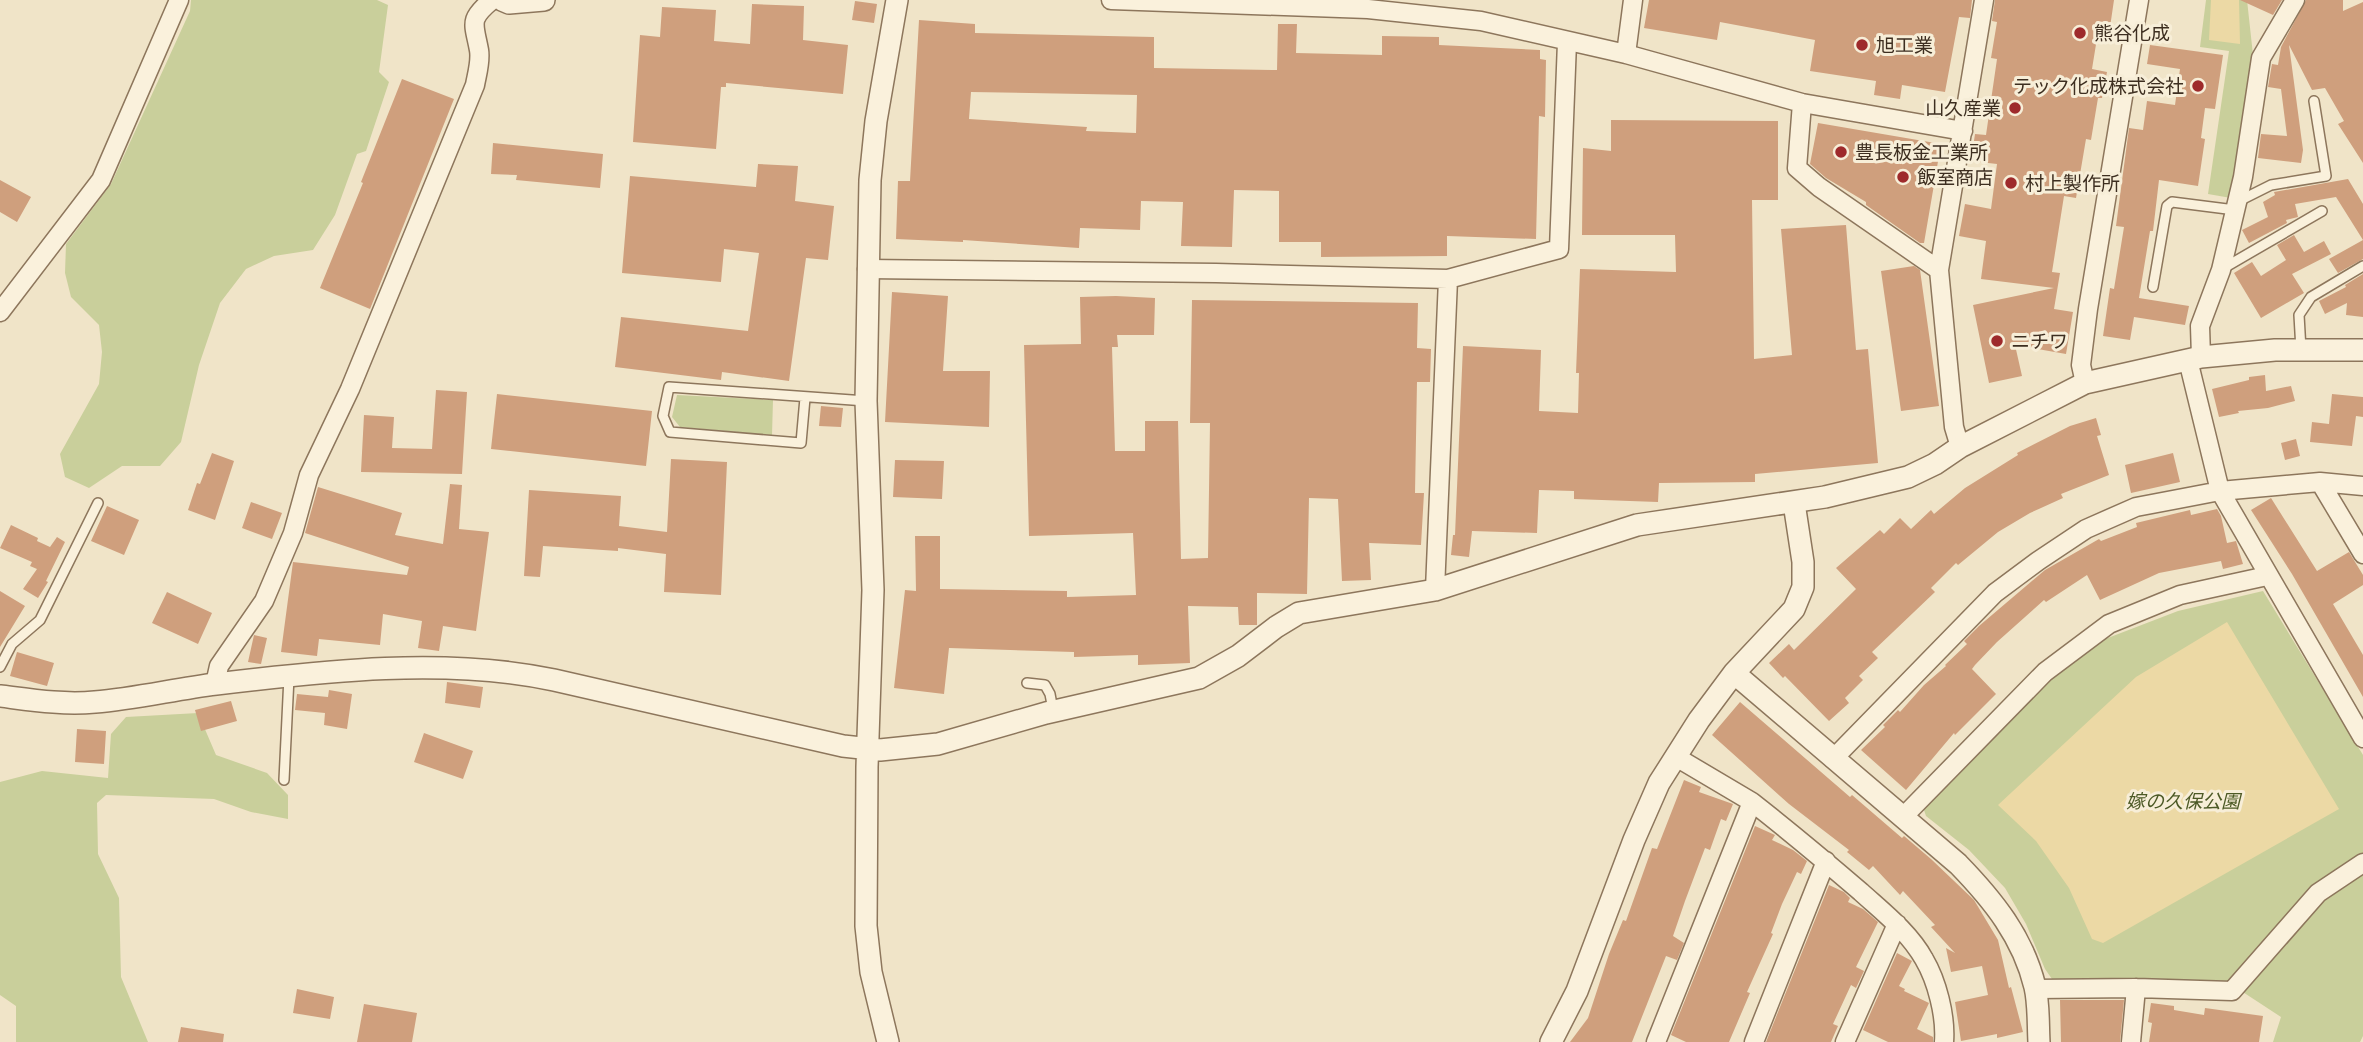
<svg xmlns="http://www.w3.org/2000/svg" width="2363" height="1042" font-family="Georgia,'Noto Sans JP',serif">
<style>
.green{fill:#c9cf9b}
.sand{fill:#ecd9a5}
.building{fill:#cf9f7d;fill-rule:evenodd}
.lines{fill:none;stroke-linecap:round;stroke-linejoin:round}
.service-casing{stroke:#8d765c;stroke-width:12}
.minor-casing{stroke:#8d765c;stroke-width:21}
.tertiary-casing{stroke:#8d765c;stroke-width:24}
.service{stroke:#faf1dc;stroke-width:9}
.minor{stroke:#faf1dc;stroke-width:18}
.tertiary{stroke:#faf1dc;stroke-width:21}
.poi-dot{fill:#9e2a2b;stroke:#f7eed8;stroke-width:2.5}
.labels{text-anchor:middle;stroke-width:6;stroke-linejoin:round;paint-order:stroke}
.poi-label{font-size:19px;fill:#3d2e20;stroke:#f7eed8;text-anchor:start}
.park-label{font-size:19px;font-style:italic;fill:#4d5a26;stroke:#f7eed8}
</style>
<rect width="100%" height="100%" fill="#f0e4c8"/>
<path class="green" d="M191 0H377L388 5 379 72 389 82 366 151 357 154 335 215 313 250 274 256 246 269 220 303 199 365 181 442 160 466H122L89 488 65 477 60 454 99 384 102 352 99 325 71 297 65 273 66 244 111 184 190 11Z
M2206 0H2247L2253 55 2231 198 2208 194 2229 51 2200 47Z
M677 395 773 400 772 435 680 427 672 417Z
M2263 591 2363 755V1036L2360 1042H2273L2281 1017 2226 981 2052 979 2045 969 2026 924 2005 888 1969 850 1926 816 1923 807 2062 668 2100 641 2178 611Z
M198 713 216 755 267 773 288 795V819L251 812 214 799 106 795 97 803 98 854 119 898 121 977 148 1042H16V1006L0 995V782L42 771 108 778 111 734 126 717Z"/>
<path class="sand" d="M2211 0H2239L2240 44 2209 40Z
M2227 622 2339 809 2103 943 2092 939 2069 888 2036 841 1998 805 2136 677Z"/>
<path class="building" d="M1649 0H1972L1970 18 1959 17 1945 92 1902 85 1900 99 1874 95 1876 81 1810 71 1815 40 1720 22 1717 40 1644 28Z
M1995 0H2114L2109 34 2098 32 2092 69 2107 72 2102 98H2098L2091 140 2086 139 2076 198 2064 196 2052 272 2060 273 2054 309 2073 312 2066 354 2015 345 2022 376 1989 383 1973 305 2054 288 1981 279 1986 241 1959 236 1965 204 1991 209 1997 164 1971 161 1975 134 1986 135 1997 59 1991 58 1997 22 1992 21Z
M2240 0H2282L2273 15Z
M2306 0H2343V11L2363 2V163L2338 124 2344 121 2325 88 2312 90 2289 45 2303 150 2301 163 2258 158 2261 134 2287 136 2281 89 2268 87 2272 64 2278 65 2281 47Z
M855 1 877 4 874 23 852 20Z
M752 4 804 6 803 40 848 45 843 94 726 83V87H721L716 149 633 142 640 35 660 37 662 7 716 10 714 41 750 44Z
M919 20 975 24V33L1154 37V68L1277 70 1278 24H1297L1296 53 1382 55V36L1439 37V45L1540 50V59L1546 60 1545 117 1539 116 1536 239 1447 236V256L1321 257V242H1279V191L1234 190 1232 247 1181 246 1183 202 1141 201 1140 230 1080 228 1079 248 963 240V242L896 239 898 181H910ZM971 92 1137 95 1136 133 1086 131 1087 127 969 119Z
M2150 45 2223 55 2215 109 2205 108 2201 138 2205 139 2198 186 2159 180 2153 231H2150L2139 298 2189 306 2185 325 2134 317 2130 340 2103 336 2110 288 2114 289 2124 227 2116 226 2129 128 2143 130 2147 101 2175 105 2180 69 2147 64Z
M402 79 454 99 370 309 320 288 363 183 361 182Z
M1611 120 1778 121V200H1752L1754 359 1792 355 1781 229 1846 225 1856 350 1868 349 1878 463 1755 474V482L1659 483 1658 502 1574 499V491L1539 490 1537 533 1472 531 1469 557 1451 555 1453 535H1455L1463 346 1541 350 1539 411 1578 413 1579 373H1576L1580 269 1676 272 1675 235H1582L1583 148 1611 151Z
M1818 123 1941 144 1924 243H1920L1866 205V202L1826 178 1810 164Z
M493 143 603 154 600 188 516 180 517 175 491 174Z
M758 164 798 166 795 201 834 206 828 260 806 258 789 381 722 372 721 380 615 367 621 317 748 331 759 253 724 249 721 282 622 273 630 176 756 187Z
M2348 179 2363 204V259L2338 273 2329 259 2363 240 2336 197 2295 204 2298 217 2286 220 2287 223 2249 243 2242 230 2268 217 2263 202 2275 195 2274 192Z
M0 180 31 197 17 222 0 212Z
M2294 235 2304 252 2324 241 2331 254 2292 274 2304 293 2261 318 2234 273 2252 262 2261 276 2286 260 2277 245Z
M1914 266 1920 270 1939 406 1901 411 1881 271Z
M2363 274V317L2346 315 2347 303 2325 314 2319 301 2346 287 2345 285Z
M892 292 948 296 943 371H990L989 427 885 422Z
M1116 296 1155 298 1154 335H1117L1118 347H1112L1115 451H1145V421H1178L1181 559 1208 558 1210 423H1190L1192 300 1418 303 1417 348 1431 349 1430 382H1417L1415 493H1424L1421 545 1369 543 1371 580 1342 581 1338 499 1309 498 1307 594 1257 593V625H1239L1238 607 1188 606 1190 663 1138 665V655L1074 657V652L949 648 944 694 894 688 905 590 916 591 915 536H940V589L1067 591V597L1136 595 1133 533 1029 536 1024 345 1081 344 1080 297Z
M2265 375 2266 391 2291 386 2295 401 2268 408 2238 411 2239 413 2219 417 2212 389 2249 380V377Z
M436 390 467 392 462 474 361 472 364 415 394 417 392 448 432 449Z
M497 394 652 411 646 466 491 449Z
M2332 394 2363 397V417L2356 416 2352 446 2310 442 2312 422 2329 424Z
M821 406 843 408 841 427 819 426Z
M2096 418 2101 435 2097 436 2109 475 2061 494 2063 498 2030 513 1998 532 1958 565 1956 563 1931 588 1935 592 1872 652 1878 658 1859 676 1863 680 1845 698 1849 703 1829 721 1785 676 1783 678 1769 663 1789 644 1794 650 1856 589 1836 568 1880 530 1884 534 1900 518 1911 529 1931 510 1934 514 1965 488 2018 455 2017 453 2070 426Z
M2296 439 2300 456 2285 460 2281 443Z
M212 453 234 461 215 520 188 510 197 483 200 484Z
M2173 453 2180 482 2131 493 2125 465Z
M671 459 727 462 721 595 664 592 666 554 618 548V551L543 546 540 577 524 576 529 490 621 496 619 526 667 532Z
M895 460 944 461 942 499 893 497Z
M450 484 462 485 459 529 489 532 476 631 443 626 439 651 418 648 422 621 383 614 380 645 319 639 317 656 281 652 293 562 407 575 409 567 305 533 318 487 402 513 395 535 443 544Z
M2271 498 2317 571 2349 552 2363 575V585L2333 604 2363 655V697L2292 574 2251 510Z
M251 502 282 513 272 539 242 528Z
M107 506 139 520 124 555 91 541Z
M2217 509 2221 516 2227 543 2236 541 2243 564 2223 569 2221 561 2159 573 2100 600 2087 575 2046 602 2044 600 1997 642 1975 665 1972 669 1996 694 1955 735 1954 733 1906 790 1861 750 1885 727 1883 725 1898 710 1900 712 1924 685 1946 666 1945 665 1967 644 1964 641 1979 626 2045 570 2099 539 2101 541 2137 527 2136 523 2190 510 2191 515Z
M11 525 38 538 37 541 50 547 57 537 65 542 46 581 48 582 38 598 23 589 37 569 30 566 32 562 0 548Z
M0 591 25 606 0 647Z
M167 592 212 613 198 644 152 623Z
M254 635 267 638 261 664 248 662Z
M17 652 54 663 47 686 10 676Z
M447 682 483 687 480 708 445 703Z
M329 690 352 694 347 729 324 725 325 713 295 710 297 694 328 697Z
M231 701 237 721 201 731 195 710Z
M1740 702 1850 797 1852 795 1902 838 1904 836 1931 859 1974 900 1998 940 2009 988 2011 987 2023 1032 1997 1038V1034L1961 1041 1955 1002 1988 995 1982 966 1951 972 1946 948 1955 953 1931 927 1935 925 1903 891 1900 895 1873 866 1869 870 1847 852 1849 850 1789 804 1712 735Z
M77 729 106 731 104 764 75 762Z
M424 733 473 751 463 779 414 762Z
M1684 780 1701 787 1699 792 1733 804 1726 821 1721 819 1710 850 1705 848 1685 901 1673 936 1684 943 1677 960 1666 956 1632 1042H1570L1588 1018 1609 954 1623 920 1626 921 1652 848 1657 849Z
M1755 826 1775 835 1772 840 1793 850 1807 861 1801 874 1797 872 1782 904 1771 933 1773 934 1747 992 1750 993 1729 1042H1686L1671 1035Z
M1829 885 1844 892 1850 898 1848 902 1863 909 1878 922 1856 967 1864 971 1856 988 1851 985 1833 1024 1838 1026 1831 1042H1766Z
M1897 953 1912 961 1899 986 1905 989 1904 991 1929 1003 1917 1029 1933 1037V1042H1888L1863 1030Z
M297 989 334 997 330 1019 293 1013Z
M2060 1000H2124L2120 1042H2061Z
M2151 1003 2174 1006V1010L2204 1015 2205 1008 2263 1016 2259 1042H2149L2152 1023 2148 1022Z
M364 1004 417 1013 412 1042H357Z
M181 1027 224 1034 223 1042H178Z"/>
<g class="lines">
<g class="service-casing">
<path id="service" d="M2239 201 2271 185 2326 176 2314 101
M2222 269 2322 211
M2153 287 2167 206 2172 202 2235 210
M2301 350 2299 315 2311 297 2363 266
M805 398 801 443 670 432 663 416 669 387 866 401
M0 667 12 644 40 620 98 503
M1027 683 1045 685 1050 694 1053 710
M284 780 289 677"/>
</g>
<g class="minor-casing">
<path id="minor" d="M1111 0 1368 9 1481 21 1626 54 1802 103 1963 131
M1626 54 1633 0
M1802 103 1797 168 1819 187 1939 270
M867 269 1216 273 1448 279 1559 249 1567 42
M0 312 101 180 179 0
M2201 357 2200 326 2221 270 2243 177 2261 58 2295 0
M2188 360 2220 491 2363 738
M2085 383 2081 365 2088 309 2139 0
M1960 447 1954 427 1939 270 1984 0
M2320 482 2363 554
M1435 590 1448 279
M215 684 219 666 264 601 293 533 309 475 350 389 475 85C477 74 481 61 479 50 474 23 468 20 492 0
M1833 759 1995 593 2038 561 2086 529 2136 507 2220 491 2320 482 2363 486
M1752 802C1789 831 1825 861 1861 892 1883 912 1909 932 1924 959 1937 981 1946 1016 1944 1042
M1903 817 2045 672 2109 624 2180 595 2267 576
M2036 989 2136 988 2232 991 2318 893 2363 863
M1656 1042 1752 802 1676 757
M1754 1042 1826 861
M1845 1042 1897 924
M2131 1042 2136 988"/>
</g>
<g class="tertiary-casing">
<path id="tertiary" d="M502 0 509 3 544 0
M1734 673 1958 864C1993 900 2023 937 2035 987 2039 1004 2038 1025 2039 1042
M0 696C32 700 63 705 95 702 135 699 175 689 216 684 324 671 446 657 554 680L843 746 880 750 938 744 1046 713 1199 678 1238 656 1276 627 1299 613 1435 590 1637 525 1825 497 1908 477 1935 464 1960 447 2085 383 2201 357 2275 350H2363
M888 1042 871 972 866 926 867 767 873 590 866 401 870 180 876 121 897 0
M1551 1042 1577 991 1634 840 1659 783 1699 720 1734 673 1794 609 1803 587V562L1794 503"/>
</g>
<use href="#service" class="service"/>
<use href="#minor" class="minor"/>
<use href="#tertiary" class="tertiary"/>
</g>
<g class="poi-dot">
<circle cx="2080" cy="33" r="7"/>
<circle cx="1862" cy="45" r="7"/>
<circle cx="2198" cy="86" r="7"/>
<circle cx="2015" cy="108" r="7"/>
<circle cx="1841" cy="152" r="7"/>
<circle cx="1903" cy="177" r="7"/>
<circle cx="2011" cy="183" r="7"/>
<circle cx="1997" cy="341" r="7"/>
</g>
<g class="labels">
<g class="poi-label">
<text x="2094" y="40">熊谷化成</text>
<text x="1876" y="52">旭工業</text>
<text x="2184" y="93" text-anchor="end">テック化成株式会社</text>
<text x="2001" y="115" text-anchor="end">山久産業</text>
<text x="1855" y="159">豊長板金工業所</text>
<text x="1917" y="184">飯室商店</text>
<text x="2025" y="190">村上製作所</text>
<text x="2011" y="348">ニチワ</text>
</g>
<g class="park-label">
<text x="2183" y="808">嫁の久保公園</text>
</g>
</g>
</svg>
